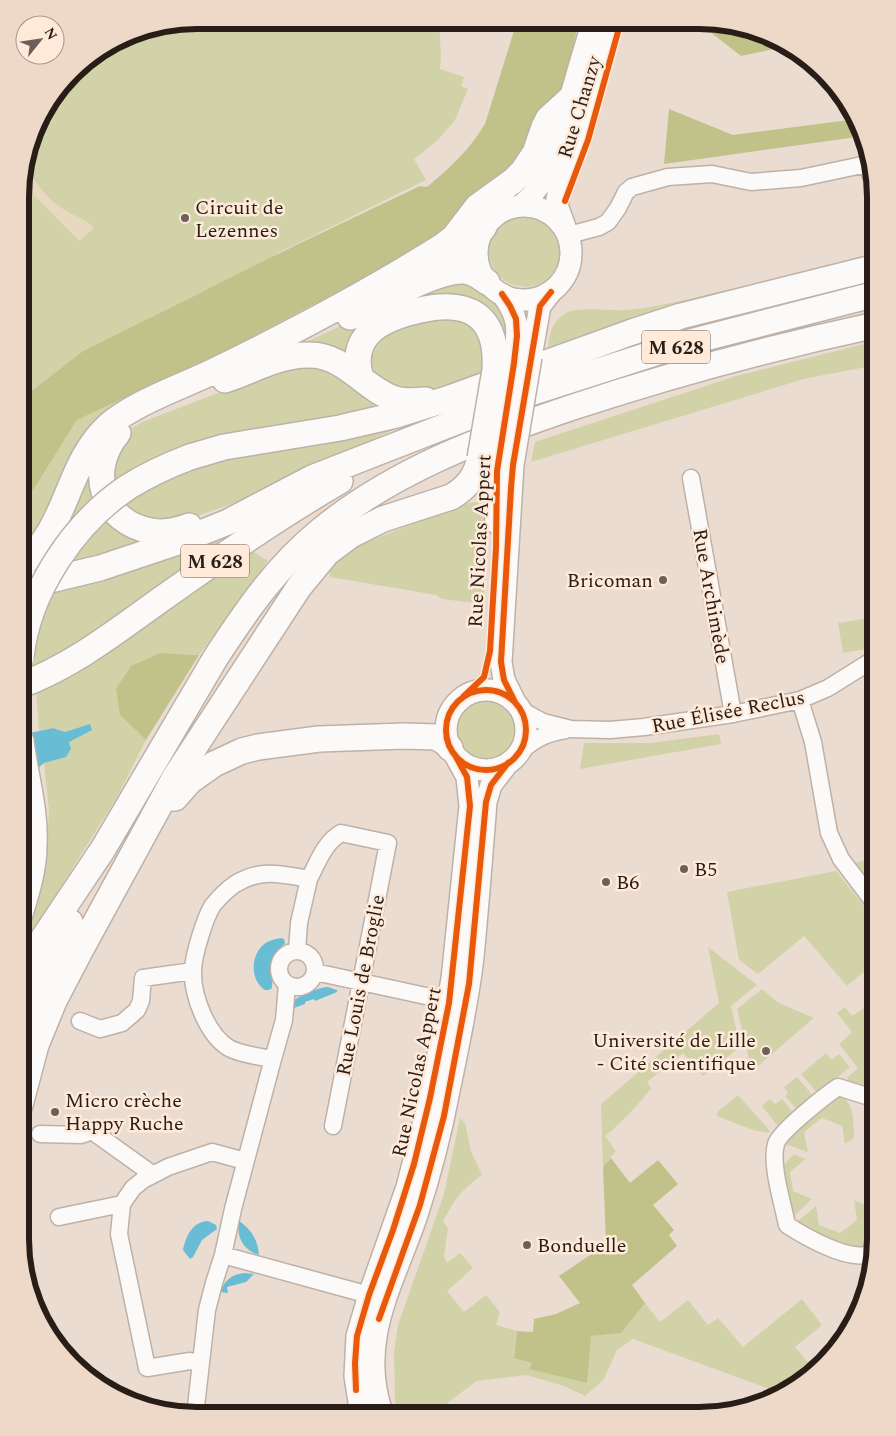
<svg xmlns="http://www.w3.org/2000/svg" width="896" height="1436" font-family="Spectral,serif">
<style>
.green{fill:#d2d2a9}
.forest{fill:#c1c28a}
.sand{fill:#e6d9c0}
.water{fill:#68bdd5}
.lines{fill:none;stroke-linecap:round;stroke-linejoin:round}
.minor-casing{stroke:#bdb1a8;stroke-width:19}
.major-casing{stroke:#bdb1a8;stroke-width:24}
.highway-casing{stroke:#bdb1a8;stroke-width:28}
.minor{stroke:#fcfaf8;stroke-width:16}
.major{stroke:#fcfaf8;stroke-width:21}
.highway{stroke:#fcfaf8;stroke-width:25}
.major-bridge-casing{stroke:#bdb1a8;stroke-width:24;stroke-linecap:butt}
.highway-bridge-casing{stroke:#bdb1a8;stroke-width:28;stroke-linecap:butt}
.major-bridge{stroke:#fcfaf8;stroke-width:21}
.highway-bridge{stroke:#fcfaf8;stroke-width:25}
.cycleway-casing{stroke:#ffe9d9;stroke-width:9}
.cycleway{stroke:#e8590c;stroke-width:6}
.poi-dot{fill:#6c6058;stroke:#ffe9d9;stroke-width:2}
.labels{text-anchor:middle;stroke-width:5;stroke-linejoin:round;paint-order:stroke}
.shield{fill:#ffe9d9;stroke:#685b51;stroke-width:1}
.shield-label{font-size:19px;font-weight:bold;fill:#281e17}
.street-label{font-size:20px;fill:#281e17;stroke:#ffe9d9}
.poi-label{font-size:20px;fill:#281e17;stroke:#ffe9d9;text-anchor:start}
.rim{fill:none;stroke:#281e17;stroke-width:6}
</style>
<rect width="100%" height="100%" fill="#ebdcd1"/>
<path class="green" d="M196 20 439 21 441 56 440 69 464 77 461 86 468 89 455 120 438 140 414 159 426 180 276 254 273 262 201 292 83 351 21 399V174L38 118 80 64 129 33Z
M489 251a36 36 0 1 1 72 0a36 36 0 1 1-72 0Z
M441 241 129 403 21 553V506L25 503 77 420 227 350 368 277Z
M462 278 483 291 505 311 508 333 504 362 470 299 457 295H444L424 298 352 362 298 348 304 343 439 280Z
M762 283 547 356C550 337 548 324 566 313 578 306 611 311 627 310 672 306 717 290 762 283Z
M455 313 486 339 485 377 441 391 412 394 371 376 366 353 376 335Z
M876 341V365L804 379 531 462 535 442 736 376Z
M324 365 406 424 243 500 183 521 163 524 123 511 107 474 127 431 142 422 281 369Z
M94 469 148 541 50 573 21 571 78 485Z
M486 501 484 604 442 599 436 595 330 577 329 568 360 545 402 528 469 503Z
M217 539 219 542C157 587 92 641 21 671V591Z
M249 549 268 561 199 655 160 653 120 715 146 740 117 797 20 952V942L36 907 46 859 49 811 44 763 90 724 65 732 53 728 39 731 36 688Z
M876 617V642L867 649 843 653 838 623Z
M456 729a30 30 0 1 1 60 0a30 30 0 1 1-60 0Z
M719 734 721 744 580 769 584 743H650Z
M876 858V891L853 863Z
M836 871 876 921V962L847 986 804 936 758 974 739 960 727 892Z
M708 947 757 985 731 1006 740 1047 703 1076 683 1053 647 1082 651 1088C637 1107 623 1121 605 1136L616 1151 603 1167 601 1104 719 1003Z
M762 989 779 1003 814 1018 752 1071 737 1009Z
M876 1000V1065L873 1075 876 1077V1094L852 1085 847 1078 858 1068 839 1044 852 1032 837 1013 845 1007 852 1016Z
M826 1053 832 1060 839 1054 850 1067 818 1094 801 1074Z
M797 1077 814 1097 798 1111 785 1096 788 1093 784 1087Z
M738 1095 769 1130V1133L753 1130 719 1117 717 1115 718 1111Z
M839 1096C854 1101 853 1119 854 1133V1138L845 1144 842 1126 822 1118 804 1132 808 1152 783 1143 801 1125Z
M770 1099 775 1104 782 1099 794 1114 782 1124 777 1125 762 1106Z
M460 1118 465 1123 471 1151 482 1175C461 1190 454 1200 443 1222L448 1228 444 1256 447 1263 460 1253 473 1268 447 1291 464 1312 486 1295 500 1312 496 1325 517 1331 514 1357 532 1363 529 1369 591 1336 621 1333 645 1303 660 1322 688 1300 708 1325 718 1318 743 1347 802 1299 822 1325 795 1347 808 1362 850 1328 840 1347 780 1393 633 1339 617 1350 604 1379 585 1396 564 1386 526 1375 477 1381 447 1403 456 1415H400L395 1401 394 1352 398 1325 444 1194Z
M794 1154 806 1159 790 1172 793 1191 812 1199 792 1218 780 1169Z
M854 1200 869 1206 876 1201V1241L868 1248 857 1249 795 1226 794 1224 816 1206 819 1225 840 1233 857 1220Z"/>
<path class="forest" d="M517 21H579L562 95 530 151 438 239 227 350 77 420 25 503 21 506V399L83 351 294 246 420 186 427 187C450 168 470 149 485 124Z
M696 21 723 22 784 47 741 56Z
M669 109 733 135 849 120 851 114 863 129 864 136 664 164Z
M160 653 199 655 146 740 120 715 116 689 131 666Z
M611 1158 630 1183 658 1160 678 1184 653 1205 674 1230 669 1235 677 1246 632 1285 645 1303 621 1333 591 1336 587 1383 529 1369 532 1363 514 1358 517 1331 533 1332 534 1319 556 1314 580 1303 559 1276 590 1255 606 1242 603 1167Z"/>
<path class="sand" d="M27 168C38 187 50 202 70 213 79 218 87 220 94 228L79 241 21 182 23 170Z"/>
<path class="water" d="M90 724 92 730 69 742 71 749 66 757 44 763 21 783V735L53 728 65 732Z
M281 938 284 939 285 943C268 963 274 963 272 988L269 990H265C251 981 250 958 262 946 267 941 274 939 281 938Z
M328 987 337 990V992L315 1001 314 999 305 1002V1004L294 1008 293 1002C296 996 320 987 328 987Z
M208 1221 216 1225 217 1229 202 1240 193 1257 190 1259 183 1250C186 1236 192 1222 208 1221Z
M239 1221C251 1229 258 1240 259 1255 243 1250 236 1237 239 1221Z
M244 1273 254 1274 246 1282 227 1287 228 1293 220 1292C224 1281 232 1274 244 1273Z"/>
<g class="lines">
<g class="minor-casing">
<path id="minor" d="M569 235 599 227 608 222 618 208 626 192 632 187 668 177 712 174 751 182 801 178 867 164 873 182
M691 478 733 714
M800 700 813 742 829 833 841 859 876 905
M521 710 543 722 571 729 610 730 644 727 733 714 800 700 828 688 876 658
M515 757C531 741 544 733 566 730
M297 950 299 923 309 879
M279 969a18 18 0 1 1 36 0a18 18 0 1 1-36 0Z
M315 972 435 998 449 1003
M287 985 284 1020 273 1059C261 1057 239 1054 229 1048 207 1035 192 995 193 971 193 956 205 917 213 905 218 899 228 889 235 884 262 868 281 874 309 879 318 862 324 843 341 833L388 843 333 1126
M80 1021 100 1029 122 1023 137 1010 141 1001 143 978 193 971
M40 1134 81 1135 92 1131 152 1174
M59 1217 122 1204
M876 1250C873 1252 868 1254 865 1255 844 1259 804 1236 787 1225 783 1204 770 1164 776 1144 779 1132 826 1095 838 1087L876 1099
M223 1255 369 1295
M200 1363 190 1361 147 1368 119 1234 122 1204 133 1188 143 1180 168 1167 212 1152 245 1161
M195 1415 207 1310 214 1283 223 1255 233 1209 273 1059"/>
</g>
<g class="major-casing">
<path id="major" d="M522 205C554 177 560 138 570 99 577 73 585 47 593 21
M477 253a47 47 0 1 1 94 0a47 47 0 1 1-94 0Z
M565 227 558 208 557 199 559 190 577 139 611 21
M502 294C522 321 517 332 514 363
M531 357 540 306 551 292
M513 465 501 662 504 680 515 702
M496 523 497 471
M446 730a40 40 0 1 1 80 0a40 40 0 1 1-80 0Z
M361 1415 355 1376 357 1336 369 1295 407 1187 430 1098 452 979 470 806 467 777 455 755
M383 1415C356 1342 394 1283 417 1215 430 1175 441 1133 449 1091 458 1047 468 1002 473 957 478 905 482 854 486 802L491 785 508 763"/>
</g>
<g class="highway-casing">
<path id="highway" d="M452 257 469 246 484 227
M350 317C376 304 436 270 463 271 473 271 480 277 487 282
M361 378C347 334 384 318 420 310 470 299 498 316 495 370
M225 380C252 371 281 354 310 355 345 355 364 389 395 399 405 402 415 401 426 400
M118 433C87 470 101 522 151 531 164 534 177 530 189 526
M190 457 224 447 340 428 396 415 447 399 632 332 681 316 876 267
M21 565C68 530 66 463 109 425 136 402 181 387 214 371 292 333 370 292 444 245L454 237 477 207 513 181 523 171 535 153 544 127 548 119 571 98
M21 587 100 568 178 542 228 522 312 478 530 393 686 343 876 294
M21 685C73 666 118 630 163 598 221 557 278 517 340 481
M175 798 190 781 214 764 242 751 258 747 319 739 404 736 436 737 446 743 450 748
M20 914C27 891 34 869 34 845 36 810 25 775 21 741
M20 973 103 849 216 657C246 611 277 566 320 531 394 470 484 437 573 407 673 374 773 347 876 325
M20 1038 41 984 70 922
M20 1105 36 1045 54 1001 80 951 175 777 299 587 327 553 351 535 383 519 451 497C467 488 476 476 480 458"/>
</g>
<use href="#minor" class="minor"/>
<use href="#major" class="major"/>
<use href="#highway" class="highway"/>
<g class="major-bridge-casing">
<path id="major-bridge" d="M513 465 531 357
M497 471 514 363"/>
</g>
<g class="highway-bridge-casing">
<path id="highway-bridge" d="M480 458 495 370
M21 657C28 591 74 523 128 487 147 475 169 465 190 457"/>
</g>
<use href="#major-bridge" class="major-bridge"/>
<use href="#highway-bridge" class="highway-bridge"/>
<g class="cycleway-casing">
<path id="cycleway" d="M565 201 588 140 621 21
M446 730a40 40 0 1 1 80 0a40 40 0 1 1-80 0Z
M464 696 484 677 490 651 496 548 497 471 514 363 517 336 516 319 510 306 502 294
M515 702 504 680 501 662 511 488 513 465 540 306 551 292
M379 1319 420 1205 444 1116 469 984 486 802 491 785 508 763
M356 1390 355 1363 357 1336 369 1295 393 1230 414 1164 430 1098 449 1003 470 806 467 777 455 755"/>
</g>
<use href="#cycleway" class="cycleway"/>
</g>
<g class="poi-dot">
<circle cx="185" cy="218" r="5"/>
<circle cx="663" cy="580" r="5"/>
<circle cx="684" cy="869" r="5"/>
<circle cx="606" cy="882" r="5"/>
<circle cx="766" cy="1051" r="5"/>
<circle cx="55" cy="1112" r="5"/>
<circle cx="527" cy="1245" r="5"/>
</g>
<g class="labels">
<g class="shield">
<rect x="642" y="330.5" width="68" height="33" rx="4"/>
<rect x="181" y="544.5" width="68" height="33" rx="4"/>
</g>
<g class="shield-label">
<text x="676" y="354">M 628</text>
<text x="215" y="568">M 628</text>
</g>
<g class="street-label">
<text transform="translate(579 107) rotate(-73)" y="7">Rue Chanzy</text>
<text transform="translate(479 541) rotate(-87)" y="7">Rue Nicolas Appert</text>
<text transform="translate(712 596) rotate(80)" y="7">Rue Archimède</text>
<text transform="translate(728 711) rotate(-11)" y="7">Rue Élisée Reclus</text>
<text transform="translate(360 985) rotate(-79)" y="7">Rue Louis de Broglie</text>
<text transform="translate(416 1072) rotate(-78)" y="7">Rue Nicolas Appert</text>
</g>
<g class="poi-label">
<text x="195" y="214">Circuit de<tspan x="195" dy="23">Lezennes</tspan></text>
<text x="653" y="587" text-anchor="end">Bricoman</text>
<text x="694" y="876">B5</text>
<text x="616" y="889">B6</text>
<text x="756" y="1047" text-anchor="end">Université de Lille<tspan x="756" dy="23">‐ Cité scientifique</tspan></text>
<text x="65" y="1107">Micro crèche<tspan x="65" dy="23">Happy Ruche</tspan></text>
<text x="537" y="1252">Bonduelle</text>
</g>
</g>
<path d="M0 0H896V1436H0ZM197 29H699A168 168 0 0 1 867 197V1239A168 168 0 0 1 699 1407H197A168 168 0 0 1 29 1239V197A168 168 0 0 1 197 29Z" fill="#eed9c9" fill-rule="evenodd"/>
<path class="rim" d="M197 29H699A168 168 0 0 1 867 197V1239A168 168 0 0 1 699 1407H197A168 168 0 0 1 29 1239V197A168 168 0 0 1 197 29Z"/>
<g transform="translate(40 40) rotate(60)"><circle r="24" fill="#ffe9d9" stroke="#a9988b"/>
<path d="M0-4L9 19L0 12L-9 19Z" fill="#6c6058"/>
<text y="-8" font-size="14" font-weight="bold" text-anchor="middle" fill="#281e17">N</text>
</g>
</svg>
